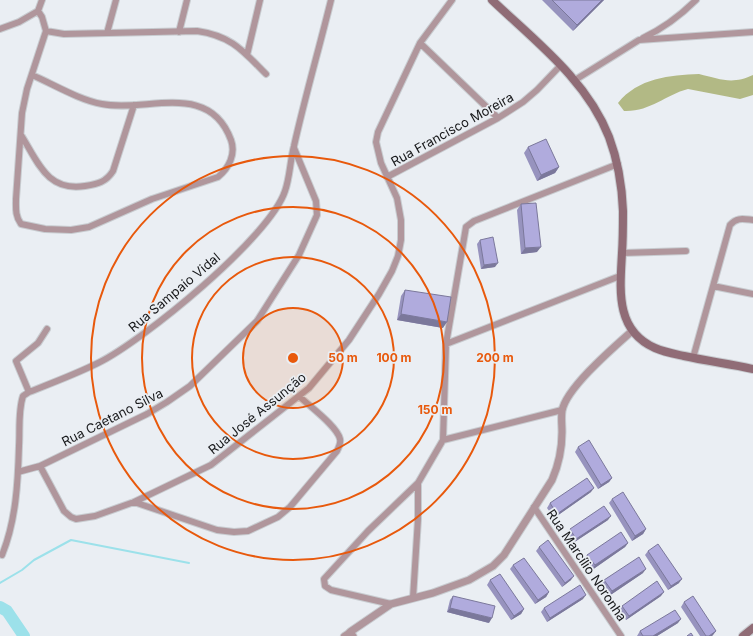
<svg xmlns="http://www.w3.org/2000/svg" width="753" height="636" font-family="Inter,sans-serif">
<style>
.forest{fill:#b2b985}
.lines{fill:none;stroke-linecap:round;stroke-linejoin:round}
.stream{stroke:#9ce1ea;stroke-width:2}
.river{stroke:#9ce1ea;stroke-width:12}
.minor-casing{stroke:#c8ccd0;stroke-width:8}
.tertiary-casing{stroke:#c8ccd0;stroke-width:9}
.secondary-casing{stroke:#c8ccd0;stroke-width:10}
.minor{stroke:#b0969c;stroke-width:6}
.tertiary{stroke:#b0969c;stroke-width:7}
.secondary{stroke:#906c76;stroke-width:8}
.wall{fill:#9793be}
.shaded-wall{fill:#7b789b}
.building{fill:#b0abdd;stroke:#7b789b}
.ring{fill:none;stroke:#e8590c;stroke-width:2}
.labels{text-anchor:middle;stroke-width:3.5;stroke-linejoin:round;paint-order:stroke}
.street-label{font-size:13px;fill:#17181a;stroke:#eaeef3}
.centre{fill:#e8590c;stroke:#eaeef3;stroke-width:2}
.ring-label{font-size:12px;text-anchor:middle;font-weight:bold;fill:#e8590c;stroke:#eaeef3;stroke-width:3.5;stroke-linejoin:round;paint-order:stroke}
</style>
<rect width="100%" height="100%" fill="#eaeef3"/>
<path class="forest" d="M699 74C720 79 732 85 753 75V95L740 99 688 89C665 95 650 112 624 111L618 103C638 78 670 75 699 74Z"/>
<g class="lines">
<path class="stream" d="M0 583 22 570 34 560 71 540 189 563"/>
<path class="river" d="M0 607 7 611 24 636"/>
<g class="minor-casing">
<path id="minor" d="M0 29 19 22 38 11
M46 31 64 34 197 31C232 36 243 51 266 74
M179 32 187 0
M107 33 116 0
M643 38C664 28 679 17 696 0
M420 43 498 118
M247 55 260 0
M32 75C53 84 79 100 102 104 146 113 209 80 231 140 236 154 229 168 218 177L152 199 89 227 71 230 45 229 21 224C15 216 16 208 16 199L22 113 27 89 46 31 42 17 38 11 42 0
M575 80 639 40 753 32
M21 135C38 162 47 192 85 186 98 184 106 182 113 171L134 105
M387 177 498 118 523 102 537 90 561 65
M622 253 686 251
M713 286 753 294
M446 344 620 276
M693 358 730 225C737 217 743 219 753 220
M29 392 16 361 38 343 47 329
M443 440 562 410
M40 466 64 511 71 517 76 519 95 516 134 502 211 465 309 388 349 340 379 294 392 271 398 256 401 240V220L397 198 381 163 376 142 378 132 420 43 452 0
M18 472 40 466 147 414 167 402 190 386 257 321 299 255 317 215 316 201 294 148
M134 502 217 530 234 532 248 531 278 517 290 507 337 451C339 447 341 443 340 439 337 426 309 406 299 396
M534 507 621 636
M2 555C16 521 18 482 19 446 20 430 18 411 23 396L29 392C52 383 76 374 98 363 143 341 270 237 285 191 290 177 290 161 294 146 305 97 319 49 331 0
M413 598 418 519V483L443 440 446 344 466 227 474 221 618 164
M391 604 331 590 325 586 324 579 368 531 418 483
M344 636 350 632"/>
</g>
<g class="tertiary-casing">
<path id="tertiary" d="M353 636 350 632 391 604 433 593 469 580 493 566 504 555 552 480C559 464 562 449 562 432 562 425 561 418 562 411 566 388 614 347 632 331"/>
</g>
<g class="secondary-casing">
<path id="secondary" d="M492 0C535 41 587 80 609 137 618 161 622 185 623 211 623 225 623 239 622 253 620 290 615 330 655 348 664 352 675 354 684 356 707 361 730 364 753 369
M743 636 753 628"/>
</g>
<use href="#minor" class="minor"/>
<use href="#tertiary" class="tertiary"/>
<use href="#secondary" class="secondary"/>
</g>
<path class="wall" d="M542 0H604L573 31Z
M528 147 559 167 555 173 537 181 524 153Z
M521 204 537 252 521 254 517 210Z
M480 240 495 267 481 269 477 244Z
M405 290 443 328 397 320 401 296Z
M578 447 612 478 609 482 598 489 575 452Z
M591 492 554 518 547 508 550 503Z
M612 499 646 529 643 534 632 541 609 503Z
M608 520 573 543 567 533 570 529Z
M628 543 625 547 592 570 584 559 587 555Z
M539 547 571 580 562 587 536 551Z
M648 551 679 583 668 590 645 555Z
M513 565 549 592 546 597 535 604 510 569Z
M643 573 609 596 601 584 604 580Z
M490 580 524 609 521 614 511 620 487 585Z
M453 596 489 623 447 612 450 600Z
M661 596 626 620 619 610 622 606Z
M583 599 547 622 541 612 544 608Z
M684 602 716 631 713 635 712 636H700L681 607Z
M678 623 657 636H637L640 631Z"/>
<path class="shaded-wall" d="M602 0H604L573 31 577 25Z
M559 167 555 173 537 181 541 175Z
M541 247 537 252 521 254 525 248Z
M498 263 495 267 481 269 484 265Z
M401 314 447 322 443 328 397 320Z
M612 478 609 482 598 489 601 485Z
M594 488 591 492 554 518 557 514Z
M611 516 608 520 573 543 576 539Z
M646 529 643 534 632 541 635 536Z
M628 543 625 547 592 570 595 565Z
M646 569 643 573 609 596 612 591Z
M574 576 571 580 562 587 565 583Z
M682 579 679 583 668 590 671 586Z
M549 592 546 597 535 604 538 600Z
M664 592 661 596 626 620 629 616Z
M586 595 583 599 547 622 550 618Z
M450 608 492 618 489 623 447 612Z
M524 609 521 614 511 620 514 616Z
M681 619 678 623 657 636H653Z
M716 631 712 636H709Z"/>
<path class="building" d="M552 0H602L577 25Z
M546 139 559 167 541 175 528 147Z
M536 203 541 247 525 248 521 204Z
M493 237 498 263 484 265 480 240Z
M405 290 451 297 447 322 401 314Z
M589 440 612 478 601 485 578 447Z
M587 478 594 488 557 514 550 503Z
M623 492 646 529 635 536 612 499Z
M604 506 611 516 576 539 570 529Z
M621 532 628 543 595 565 587 555Z
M548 540 574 576 565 583 539 547Z
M658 544 682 579 671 586 648 551Z
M639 557 646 569 612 591 604 580Z
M524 558 549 592 538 600 513 565Z
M500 574 524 609 514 616 490 580Z
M657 581 664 592 629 616 622 606Z
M580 585 586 595 550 618 544 608Z
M453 596 495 606 492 618 450 608Z
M693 596 716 631 709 636H706L684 602Z
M675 610 681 619 653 636H643L640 631Z
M691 633 693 636H687Z"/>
<circle cx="293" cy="358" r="50" fill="#e8590c" fill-opacity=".12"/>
<g class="ring">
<circle cx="293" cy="358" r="50"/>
<circle cx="293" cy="358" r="101"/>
<circle cx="293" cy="358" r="151"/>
<circle cx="293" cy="358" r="202"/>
</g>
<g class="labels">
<g class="street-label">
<text transform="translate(452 129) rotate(-29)" y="5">Rua Francisco Moreira</text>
<text transform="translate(174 292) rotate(-40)" y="5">Rua Sampaio Vidal</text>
<text transform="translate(257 413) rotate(-39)" y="5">Rua José Assunção</text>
<text transform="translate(112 417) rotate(-27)" y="5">Rua Caetano Silva</text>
<text transform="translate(587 565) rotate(56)" y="5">Rua Marcílio Noronha</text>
</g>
</g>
<circle cx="293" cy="358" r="6" class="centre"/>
<g class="ring-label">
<text x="343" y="362">50 m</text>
<text x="394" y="362">100 m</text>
<text x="495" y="362">200 m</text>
<text x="435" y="414">150 m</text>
</g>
</svg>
